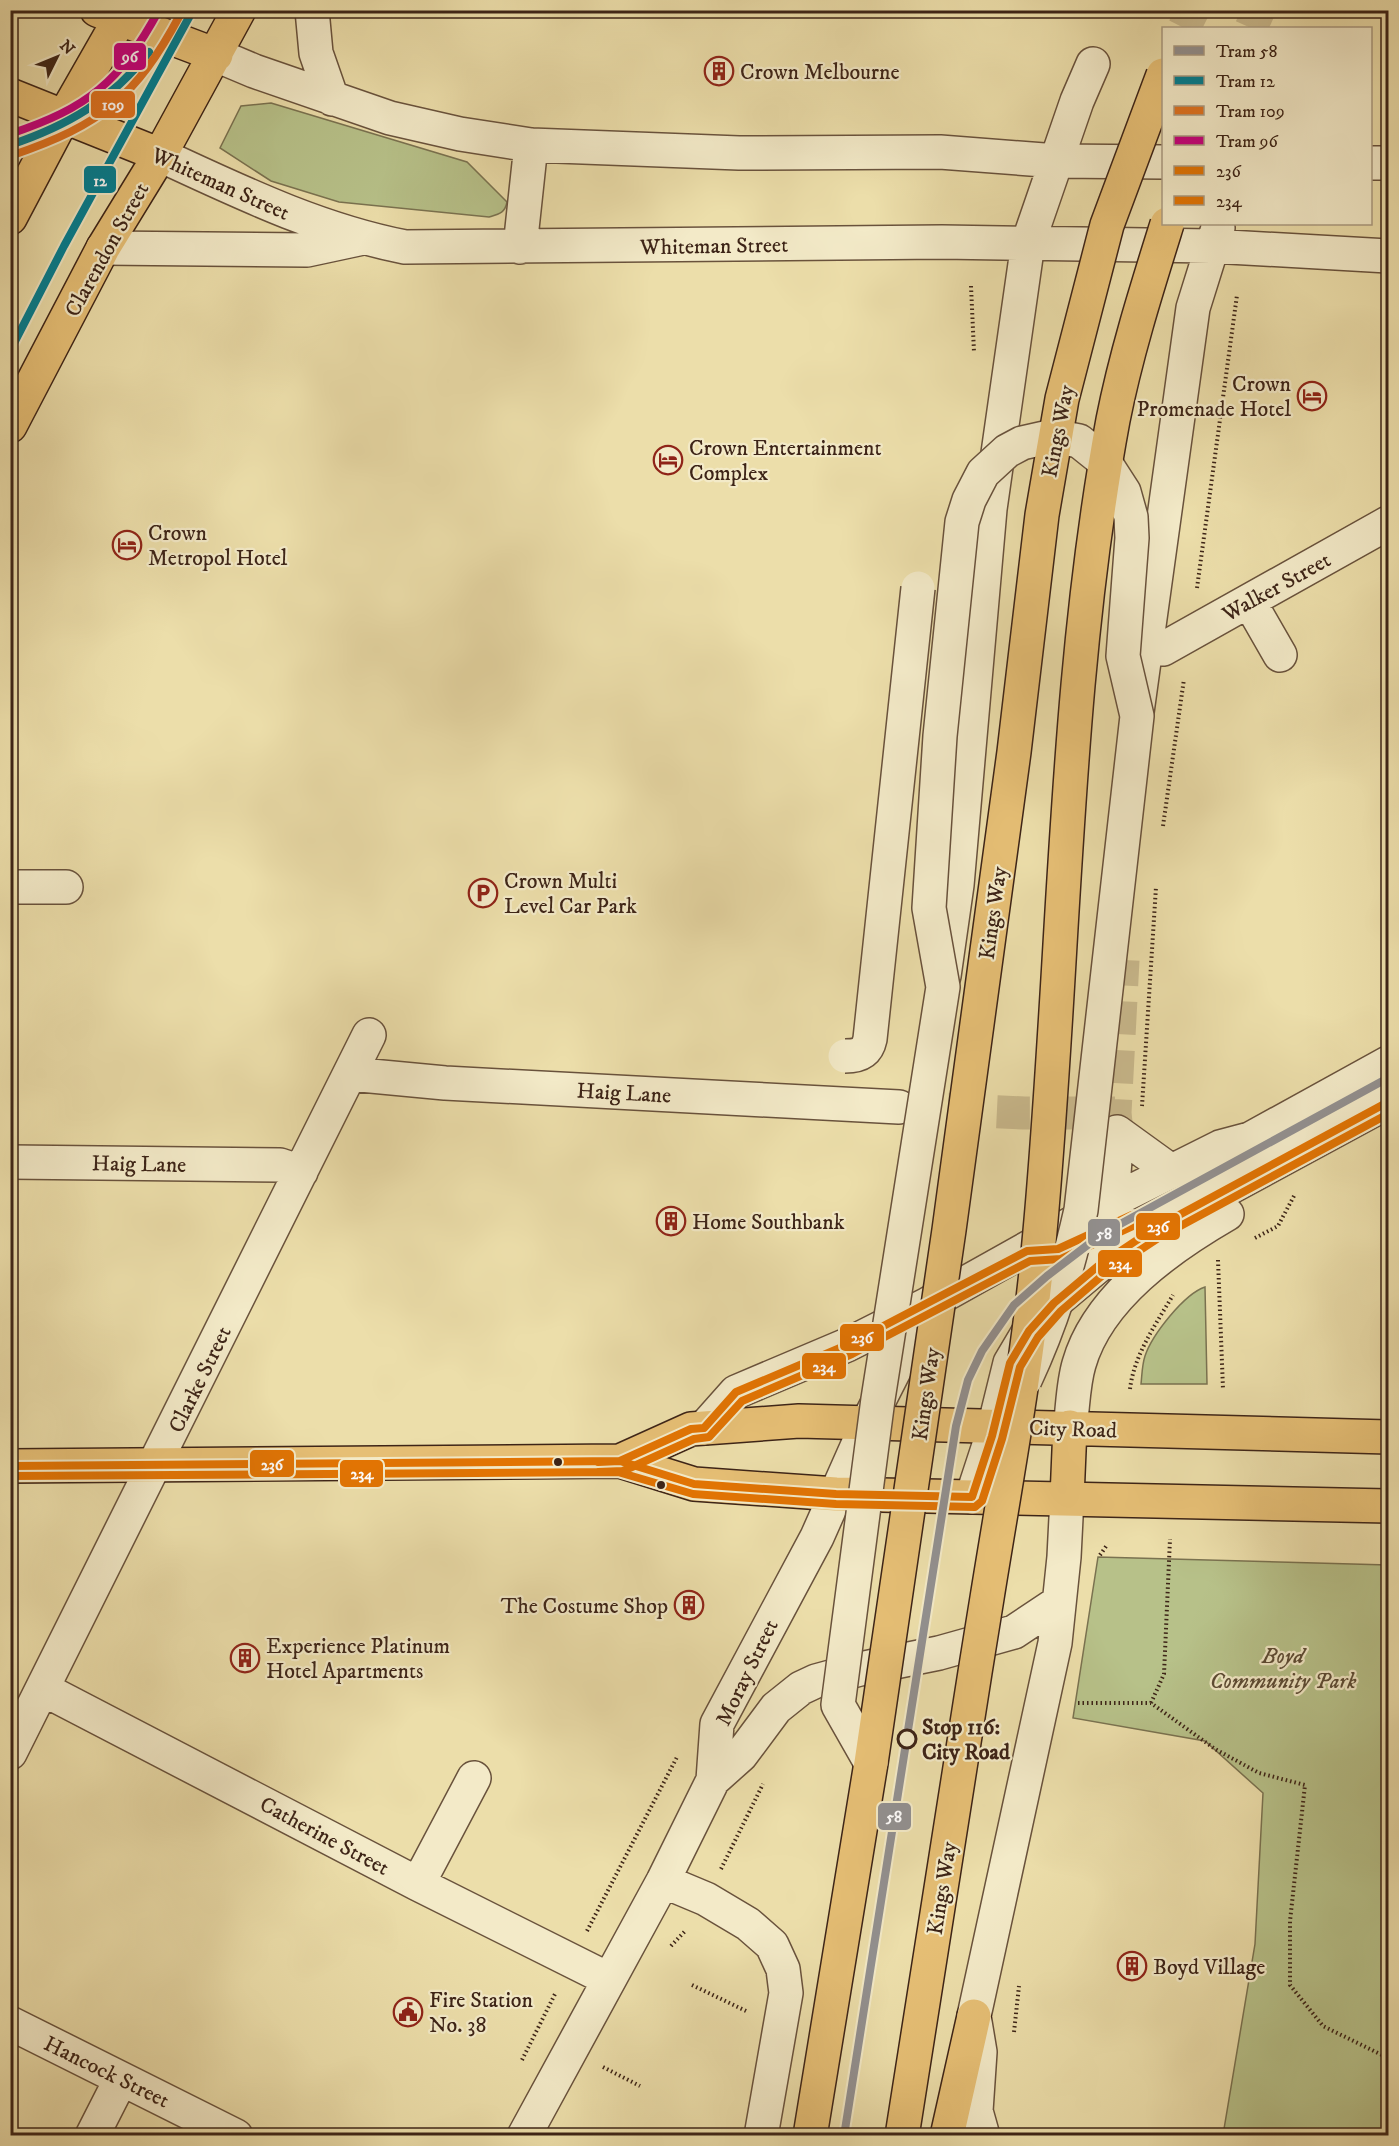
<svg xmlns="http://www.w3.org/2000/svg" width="1399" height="2146" font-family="'IM FELL DW Pica',serif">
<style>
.green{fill:#b7c189;stroke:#7a7250;stroke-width:1.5}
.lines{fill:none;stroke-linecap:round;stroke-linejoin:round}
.minor-tunnel{stroke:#c9b98d;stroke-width:33;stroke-dasharray:33 16;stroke-linecap:butt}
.highway-tunnel{stroke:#c9b98d;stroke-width:33;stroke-dasharray:33 16;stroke-linecap:butt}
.minor-casing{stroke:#69523c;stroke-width:36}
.major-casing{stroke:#3d2417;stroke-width:36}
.highway-casing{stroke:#3d2417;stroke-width:36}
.path{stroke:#3d2417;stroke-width:4;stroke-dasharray:1.5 3;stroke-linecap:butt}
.minor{stroke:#f3eac8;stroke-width:33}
.major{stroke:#e6bf75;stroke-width:33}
.highway{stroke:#e6bf75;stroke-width:33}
.minor-bridge-casing{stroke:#69523c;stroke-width:36;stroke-linecap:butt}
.highway-bridge-casing{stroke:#3d2417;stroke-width:36;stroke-linecap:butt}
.minor-bridge{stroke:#f3eac8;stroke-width:33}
.highway-bridge{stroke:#e6bf75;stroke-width:33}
.bus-1-casing{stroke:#f3eac8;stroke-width:12}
.bus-2-casing{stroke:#f3eac8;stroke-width:12}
.bus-1{stroke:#e27403;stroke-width:8}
.bus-2{stroke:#e27403;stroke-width:8}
.tram-1-casing{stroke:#f3eac8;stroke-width:12}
.tram-2-casing{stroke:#f3eac8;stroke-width:12}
.tram-3-casing{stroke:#f3eac8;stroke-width:12}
.tram-4-casing{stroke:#f3eac8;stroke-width:12}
.tram-1{stroke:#929090;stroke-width:8}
.tram-2{stroke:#007e92;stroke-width:8}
.tram-3{stroke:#df7321;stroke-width:8}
.tram-4{stroke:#c6007e;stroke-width:8}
.bus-dot{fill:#3d2417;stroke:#f3eac8;stroke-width:2}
.stop-dot{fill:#f3eac8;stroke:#3d2417;stroke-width:3}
.labels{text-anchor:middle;stroke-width:4.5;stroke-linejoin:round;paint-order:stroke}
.poi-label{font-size:22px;fill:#3d2417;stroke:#f3eac8;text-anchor:start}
.street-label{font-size:22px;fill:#3d2417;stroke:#f3eac8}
.park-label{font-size:22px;font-style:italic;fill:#5c4b34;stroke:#f3eac8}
.stop-label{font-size:22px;font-weight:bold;fill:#3d2417;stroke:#f3eac8;text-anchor:start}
.line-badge{stroke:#f3eac8;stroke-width:2}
.badge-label{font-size:16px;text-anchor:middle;font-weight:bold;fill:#fff}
</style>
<rect width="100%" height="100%" fill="#ecdeaa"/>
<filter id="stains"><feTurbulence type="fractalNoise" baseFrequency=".00333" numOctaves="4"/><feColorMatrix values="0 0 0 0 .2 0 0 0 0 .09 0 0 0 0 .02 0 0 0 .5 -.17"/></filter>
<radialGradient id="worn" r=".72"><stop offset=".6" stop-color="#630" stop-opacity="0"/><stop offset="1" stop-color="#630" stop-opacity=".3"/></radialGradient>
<path class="green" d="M271 103 467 162 507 202C505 213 499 214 489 217L339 202 271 181 220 148 241 106Z
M1205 1287 1207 1384H1141C1142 1375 1142 1365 1145 1356 1152 1335 1184 1294 1205 1287Z
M1098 1557 1388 1565V2135H1223L1255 1944 1263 1793 1205 1741 1073 1718Z"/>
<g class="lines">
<path class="minor-tunnel" d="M899 1107 1024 1113H1115
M1117 1132 1115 1113 1123 960"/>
<path class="highway-tunnel" d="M1184 28 1193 10
M1251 28 1259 10"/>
<g class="minor-casing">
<path id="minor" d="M312 10 316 53 332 99
M216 55 254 71 390 118 460 134 531 145 739 153 940 152 1057 161 1164 162
M160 155C240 192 318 230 405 247L942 242 1211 246 1388 256
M1370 163H1388
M520 247 531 145
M103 248 307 250 363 238
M1249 601 1280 655
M1163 649 1388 523
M1137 712 1193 308 1218 228
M10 887H66
M944 976 957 885 990 509 1028 243 1077 101 1093 64
M350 1074 445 1083 899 1107
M1117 1132 1171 1171
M10 1162 280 1165 301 1172
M1112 1201 1117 1132
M1070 1427C1073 1407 1073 1384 1079 1364 1098 1297 1170 1247 1227 1214
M704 1428 736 1392 847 1345 928 1304 1112 1201 1220 1147 1250 1139 1388 1063
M972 1497 992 1436 1010 1363 1029 1331 1054 1303 1098 1266 1155 1228 1388 1102
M43 1689 418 1884 608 1979
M10 1753 369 1035
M713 1780 741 1755 776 1708 801 1688 816 1681 860 1669 939 1653 1014 1632 1059 1602
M663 1881 706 1899 748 1924 772 1945 783 1969 786 1993 761 2136
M418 1884 474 1778
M10 2023 236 2136
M92 2136 121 2079
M524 2136 663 1881 713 1780 717 1724 817 1537 868 1422 928 1304
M983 2136 976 2111 980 2052 974 2016 1055 1643 1064 1557 1067 1498"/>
</g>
<g class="major-casing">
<path id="major" d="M97 10 216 55
M10 95 160 155
M10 218 57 129 125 10
M10 426 103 248 160 155 239 10
M620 1461 691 1429 799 1421 1388 1437
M10 1466 620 1461 694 1484 836 1494 1388 1506
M1067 1498 1070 1427"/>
</g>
<g class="highway-casing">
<path id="highway" d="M947 2136 974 2016"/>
</g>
<path class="path" d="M971 286 974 352
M1197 588 1237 295
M1163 826 1184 679
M1142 1106 1156 887
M1255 1238 1278 1226 1295 1194
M1218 1260 1223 1389
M1130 1389C1134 1355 1156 1324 1173 1295
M1100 1555 1107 1545
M1078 1703H1151L1215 1749 1259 1773 1305 1785 1290 1921V1985L1323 2026 1388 2058
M1151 1703 1164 1674 1170 1539
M721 1869 763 1784
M587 1931 677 1757
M671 1946 686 1930
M692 1985 746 2011
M1014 2032 1019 1986
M522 2060 556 1992
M603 2067 640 2086"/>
<use href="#minor" class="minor"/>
<use href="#major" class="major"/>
<use href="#highway" class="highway"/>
<g class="minor-bridge-casing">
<path id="minor-bridge" d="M845 1056C859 1056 867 1053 870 1039L918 588
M871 1763 838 1705 878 1399 943 987 929 908 940 736 962 522 969 500 983 473 1007 451 1022 443 1053 436 1079 441 1104 461 1124 492 1131 517 1132 538 1123 656 1137 716 1081 1210C1067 1272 1052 1322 1025 1380"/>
</g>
<g class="highway-bridge-casing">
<path id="highway-bridge" d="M810 2136 871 1763 949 1230 1014 752 1042 515 1062 399 1107 225 1163 75
M902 2136C930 1956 958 1777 987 1598 1006 1480 1028 1362 1039 1242 1065 970 1063 689 1113 420 1126 354 1147 288 1167 224"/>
</g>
<use href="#minor-bridge" class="minor-bridge"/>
<use href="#highway-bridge" class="highway-bridge"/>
<g class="bus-1-casing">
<path id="bus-1" d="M598 1462 620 1461 691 1429 704 1428 736 1392 847 1345 1027 1251 1058 1249 1132 1215
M10 1466 620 1461 694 1484 836 1494 972 1497 992 1436 1010 1363 1029 1331 1054 1303 1098 1266 1155 1228 1388 1102"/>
</g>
<g class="bus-2-casing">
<path id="bus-2" d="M598 1472 623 1471 694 1439 709 1437 742 1401 852 1354 1030 1261 1061 1259 1137 1224
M10 1476 618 1472 693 1494 836 1504 975 1507 982 1501 1002 1439 1020 1367 1038 1337 1061 1311 1104 1274 1160 1237 1388 1114"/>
</g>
<use href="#bus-1" class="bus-1"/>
<use href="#bus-2" class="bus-2"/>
<g class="tram-1-casing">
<path id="tram-1" d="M844 2136 956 1426 968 1380 982 1351 1014 1305 1047 1276 1102 1234 1388 1078"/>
</g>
<g class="tram-2-casing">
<path id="tram-2" d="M10 145C67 126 112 100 149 52
M10 351 64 246 193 10"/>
</g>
<g class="tram-3-casing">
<path id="tram-3" d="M13 155C101 125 136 97 180 15"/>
</g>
<g class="tram-4-casing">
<path id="tram-4" d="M10 134C88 108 120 82 159 10"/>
</g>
<use href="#tram-1" class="tram-1"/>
<use href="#tram-2" class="tram-2"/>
<use href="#tram-3" class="tram-3"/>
<use href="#tram-4" class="tram-4"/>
</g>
<defs>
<g id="building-ring" transform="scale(1.5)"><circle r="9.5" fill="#f3eac8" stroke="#8f2418" stroke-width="1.5"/><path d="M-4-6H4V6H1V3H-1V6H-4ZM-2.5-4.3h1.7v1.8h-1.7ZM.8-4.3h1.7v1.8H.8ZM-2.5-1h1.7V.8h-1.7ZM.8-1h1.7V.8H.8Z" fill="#8f2418"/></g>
<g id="hotel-ring" transform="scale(1.5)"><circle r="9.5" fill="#f3eac8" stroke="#8f2418" stroke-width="1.5"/><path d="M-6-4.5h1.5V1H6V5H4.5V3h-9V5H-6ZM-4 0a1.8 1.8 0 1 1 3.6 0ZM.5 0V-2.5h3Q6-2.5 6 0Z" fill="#8f2418"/></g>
<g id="parking-ring" transform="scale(1.5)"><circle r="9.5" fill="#f3eac8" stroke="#8f2418" stroke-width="1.5"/><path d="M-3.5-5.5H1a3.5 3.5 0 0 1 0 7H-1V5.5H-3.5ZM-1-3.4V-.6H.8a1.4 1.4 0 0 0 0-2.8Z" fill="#8f2418"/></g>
<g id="civic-ring" transform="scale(1.5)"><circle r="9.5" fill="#f3eac8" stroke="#8f2418" stroke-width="1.5"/><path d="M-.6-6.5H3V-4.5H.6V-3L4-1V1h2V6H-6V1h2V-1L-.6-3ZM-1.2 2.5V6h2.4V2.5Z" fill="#8f2418"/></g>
</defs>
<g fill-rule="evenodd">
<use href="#building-ring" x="719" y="71"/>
<use href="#hotel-ring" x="1312" y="396"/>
<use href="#hotel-ring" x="668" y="460"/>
<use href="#hotel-ring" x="127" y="545"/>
<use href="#parking-ring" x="483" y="893"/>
<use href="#building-ring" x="671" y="1221"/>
<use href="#building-ring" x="689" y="1605"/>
<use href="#building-ring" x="245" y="1658"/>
<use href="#building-ring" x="1132" y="1966"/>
<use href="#civic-ring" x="408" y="2012"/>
</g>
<g class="bus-dot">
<circle cx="558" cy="1462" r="5"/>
<circle cx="661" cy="1485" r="5"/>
</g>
<circle class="stop-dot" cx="907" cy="1739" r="9"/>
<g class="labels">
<g class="poi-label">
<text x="740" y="79">Crown Melbourne</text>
<text x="1291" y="391" text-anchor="end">Crown<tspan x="1291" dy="25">Promenade Hotel</tspan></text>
<text x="689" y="455">Crown Entertainment<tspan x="689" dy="25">Complex</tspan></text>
<text x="148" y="540">Crown<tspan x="148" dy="25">Metropol Hotel</tspan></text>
<text x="504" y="888">Crown Multi<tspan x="504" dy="25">Level Car Park</tspan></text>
<text x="692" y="1229">Home Southbank</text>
<text x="668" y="1613" text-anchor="end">The Costume Shop</text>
<text x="266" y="1653">Experience Platinum<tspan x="266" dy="25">Hotel Apartments</tspan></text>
<text x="1153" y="1974">Boyd Village</text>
<text x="429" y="2007">Fire Station<tspan x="429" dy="25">No. 38</tspan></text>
</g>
<g class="street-label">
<text transform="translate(221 183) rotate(24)" y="8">Whiteman Street</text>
<text transform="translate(714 245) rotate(-1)" y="8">Whiteman Street</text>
<text transform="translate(106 249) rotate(-61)" y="8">Clarendon Street</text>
<text transform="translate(1057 431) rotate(-79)" y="8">Kings Way</text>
<text transform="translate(1276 586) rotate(-29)" y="8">Walker Street</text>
<text transform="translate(992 913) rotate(-82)" y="8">Kings Way</text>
<text transform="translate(624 1092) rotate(3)" y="8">Haig Lane</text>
<text transform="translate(139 1163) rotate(1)" y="8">Haig Lane</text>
<text transform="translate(199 1379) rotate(-64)" y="8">Clarke Street</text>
<text transform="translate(925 1394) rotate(-82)" y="8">Kings Way</text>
<text transform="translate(1073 1428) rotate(2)" y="8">City Road</text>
<text transform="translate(746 1672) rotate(-64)" y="8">Moray Street</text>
<text transform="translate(325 1835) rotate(28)" y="8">Catherine Street</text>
<text transform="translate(941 1888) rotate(-81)" y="8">Kings Way</text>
<text transform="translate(107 2071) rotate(26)" y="8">Hancock Street</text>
</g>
<g class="park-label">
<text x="1283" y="1663">Boyd<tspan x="1283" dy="25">Community Park</tspan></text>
</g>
<g class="stop-label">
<text x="922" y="1734">Stop 116:<tspan x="922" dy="25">City Road</tspan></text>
</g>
</g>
<g class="line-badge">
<rect x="113" y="42" width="34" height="29" rx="6" fill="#c6007e"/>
<rect x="90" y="90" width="46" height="29" rx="6" fill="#df7321"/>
<rect x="83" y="165" width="34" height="29" rx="6" fill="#007e92"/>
<rect x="1135" y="1212" width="46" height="29" rx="6" fill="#e27403"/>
<rect x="1087" y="1218" width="34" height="29" rx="6" fill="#929090"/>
<rect x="1097" y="1249" width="46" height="29" rx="6" fill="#e27403"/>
<rect x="839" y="1323" width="46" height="29" rx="6" fill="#e27403"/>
<rect x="801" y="1352" width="46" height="28" rx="6" fill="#e27403"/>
<rect x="249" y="1449" width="46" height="29" rx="6" fill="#e27403"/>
<rect x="339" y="1459" width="45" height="29" rx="6" fill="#e27403"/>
<rect x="877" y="1802" width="35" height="29" rx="6" fill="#929090"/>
</g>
<g class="badge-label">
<text x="130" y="62">96</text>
<text x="113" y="110">109</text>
<text x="100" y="186">12</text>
<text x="1158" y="1232">236</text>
<text x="1104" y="1239">58</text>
<text x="1120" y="1269">234</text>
<text x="862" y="1343">236</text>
<text x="824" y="1372">234</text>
<text x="272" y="1470">236</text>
<text x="362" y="1479">234</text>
<text x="894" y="1822">58</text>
</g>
<rect width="1399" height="2146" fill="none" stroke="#ecdeaa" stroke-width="36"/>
<rect x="12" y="12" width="1375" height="2122" fill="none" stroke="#3d2417" stroke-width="3"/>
<rect x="18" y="18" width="1363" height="2110" fill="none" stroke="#3d2417" stroke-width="1.5"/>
<rect x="1162" y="27" width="210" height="198" fill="#f3eac8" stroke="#aa9b81" stroke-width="1.5"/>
<rect x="1174" y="46" width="30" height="9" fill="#929090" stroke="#aa9b81" stroke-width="1.5"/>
<text x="1216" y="57" font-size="18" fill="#3d2417">Tram 58</text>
<rect x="1174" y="76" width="30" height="9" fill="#007e92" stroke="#aa9b81" stroke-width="1.5"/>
<text x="1216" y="87" font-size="18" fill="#3d2417">Tram 12</text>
<rect x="1174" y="106" width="30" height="9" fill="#df7321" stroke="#aa9b81" stroke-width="1.5"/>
<text x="1216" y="117" font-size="18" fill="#3d2417">Tram 109</text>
<rect x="1174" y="136" width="30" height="9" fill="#c6007e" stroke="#aa9b81" stroke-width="1.5"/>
<text x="1216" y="147" font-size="18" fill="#3d2417">Tram 96</text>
<rect x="1174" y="166" width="30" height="9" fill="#e27403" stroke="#aa9b81" stroke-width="1.5"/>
<text x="1216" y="177" font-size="18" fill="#3d2417">236</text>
<rect x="1174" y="196" width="30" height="9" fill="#e27403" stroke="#aa9b81" stroke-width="1.5"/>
<text x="1216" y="207" font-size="18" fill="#3d2417">234</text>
<g transform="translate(57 57) rotate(47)" stroke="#f3eac8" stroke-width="4.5" paint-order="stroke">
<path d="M0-4.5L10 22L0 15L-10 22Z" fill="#3d2417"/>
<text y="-9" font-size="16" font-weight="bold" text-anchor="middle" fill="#3d2417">N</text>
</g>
<rect width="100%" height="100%" filter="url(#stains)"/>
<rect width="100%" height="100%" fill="url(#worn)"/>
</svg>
